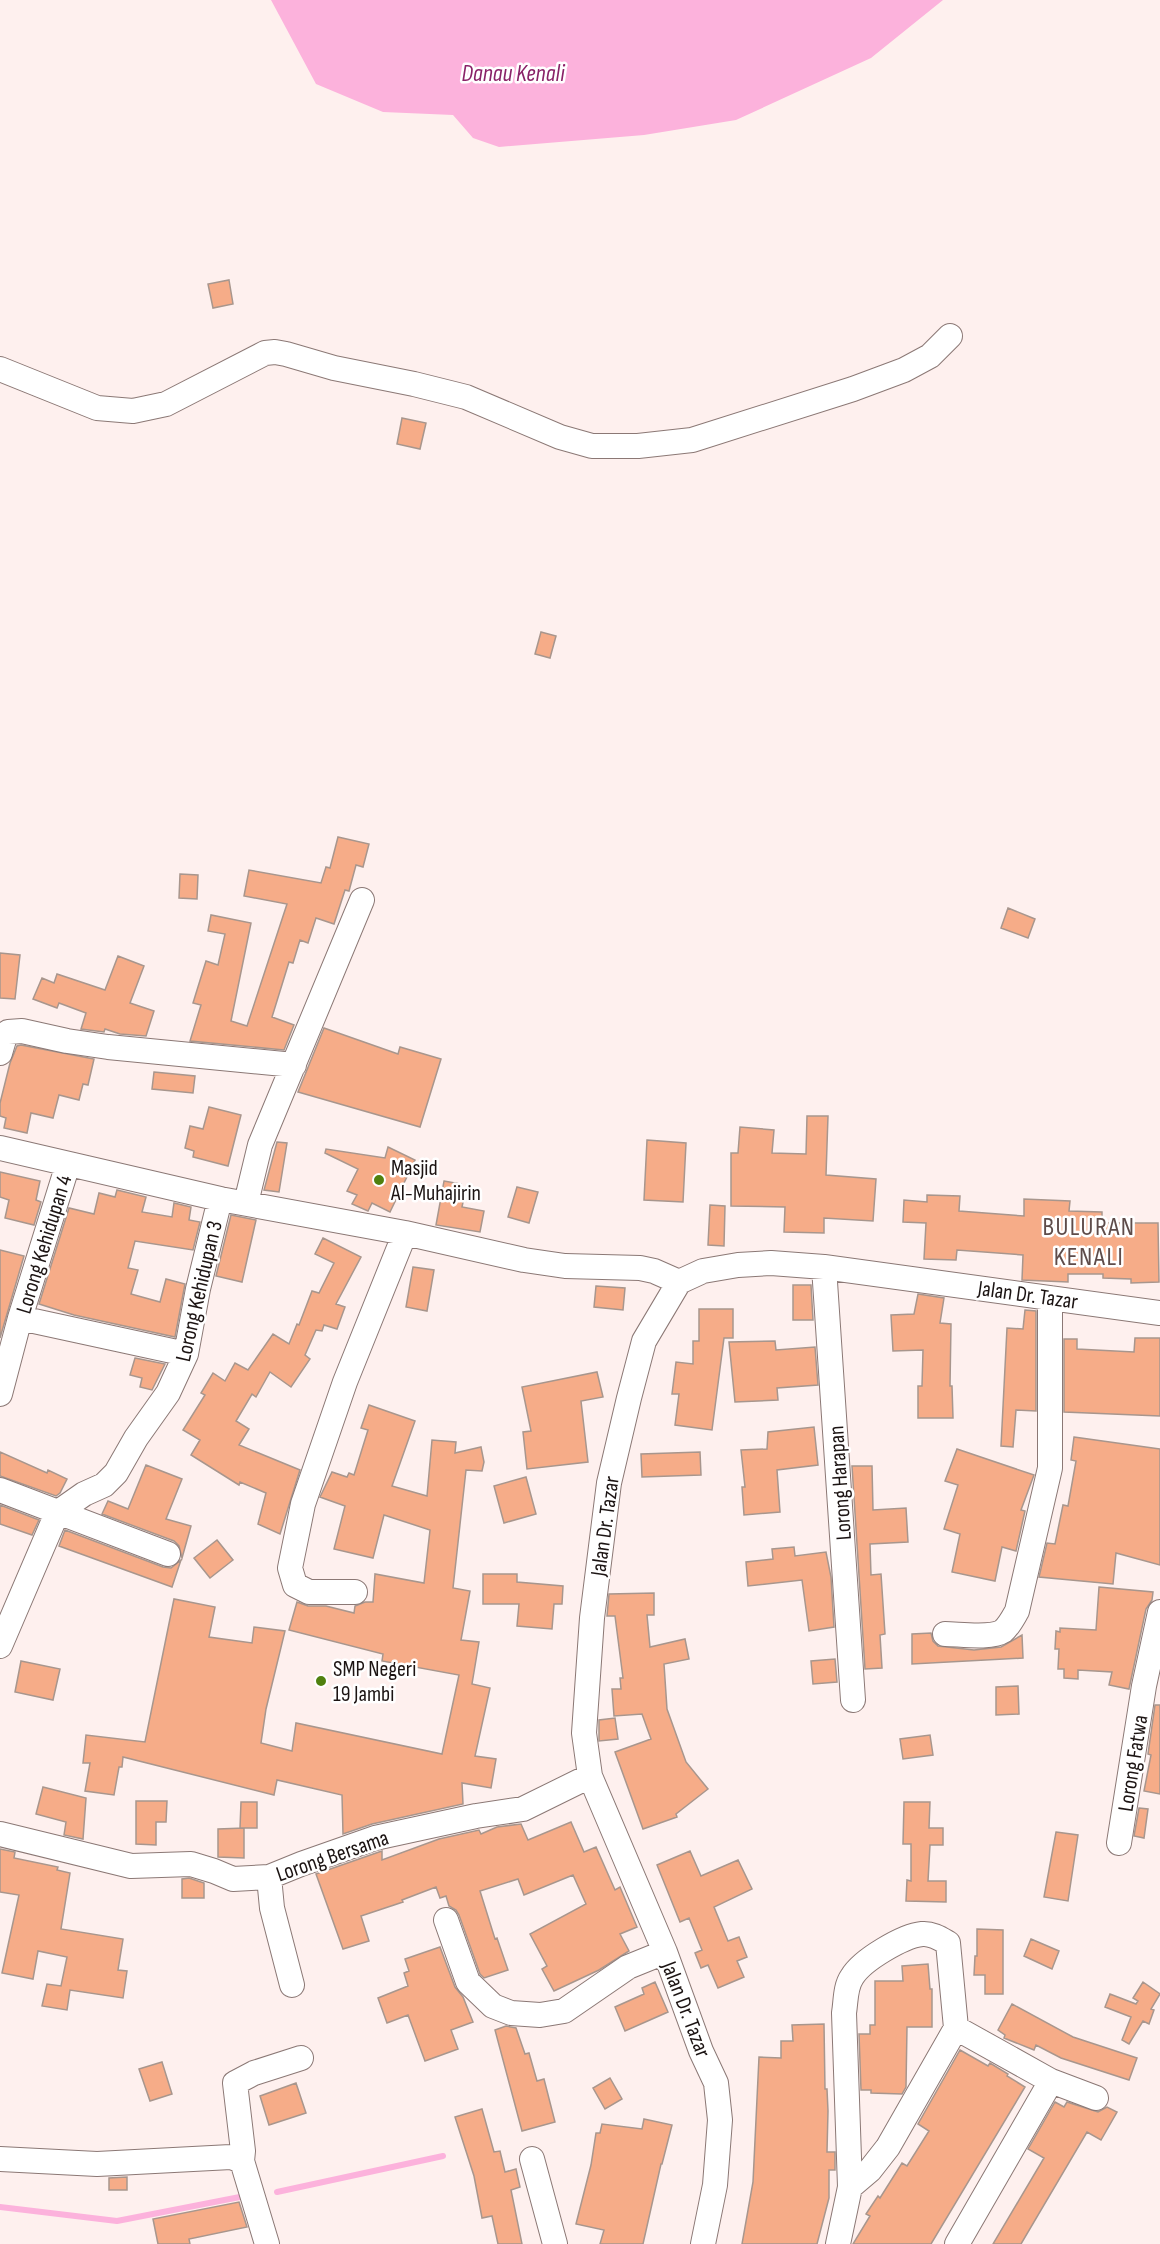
<svg xmlns="http://www.w3.org/2000/svg" width="1160" height="2244" font-family="'Sofia Sans Condensed',sans-serif">
<style>
.water{fill:#fcb2dc}
.lines{fill:none;stroke-linecap:round;stroke-linejoin:round}
.stream{stroke:#fcb2dc;stroke-width:6}
.building{fill:#f6ac88;stroke:#a8968d;stroke-width:1.5}
.minor-casing{stroke:#8b7875;stroke-width:26}
.minor{stroke:#fff;stroke-width:24}
.poi-dot{fill:#50800e;stroke:#fff;stroke-width:2}
.labels{text-anchor:middle;stroke-width:5;stroke-linejoin:round;paint-order:stroke}
.poi-label{font-size:22px;fill:#1c1413;stroke:#fff;text-anchor:start}
.street-label{font-size:22px;fill:#1c1413;stroke:#fff}
.water-label{font-size:24px;font-style:italic;fill:#892268;stroke:#fff}
.quarter-label{font-size:26px;letter-spacing:1.5px;fill:#5e4c4a;stroke:#fff}
</style>
<rect width="100%" height="100%" fill="#fef0ee"/>
<path class="water" d="M271 0H943L871 58 736 120 644 135 499 147 473 138 453 115 383 112 316 84Z"/>
<g class="lines">
<path class="stream" d="M277 2192 443 2156
M0 2207 117 2221 245 2196"/>
</g>
<path class="building" d="M229 280 233 304 213 308 208 284Z
M402 418 426 423 420 449 397 444Z
M541 632 556 636 550 658 535 654Z
M338 837 369 844 363 867 356 865 349 891 345 890 334 924 316 918 308 943 300 940 293 963 289 962 272 1017 294 1025 284 1050 190 1041 201 1005 193 1003 206 961 218 965 225 934 208 931 211 915 251 923 231 1021 247 1026 287 904 244 896 249 870 321 883 326 867 330 868Z
M180 874 198 875 197 899 179 898Z
M1008 908 1035 919 1028 938 1001 928Z
M0 953 20 955 15 999 0 998Z
M118 956 144 966 130 1003 154 1011 146 1036 120 1034 105 1029 104 1032 81 1029 86 1013 59 1003 57 1008 33 999 42 978 54 983 57 974 105 990Z
M324 1028 398 1054 400 1047 441 1059 420 1127 298 1092Z
M21 1045 94 1059 88 1085 83 1084 79 1100 59 1095 53 1118 31 1113 27 1133 4 1128 6 1118 0 1116V1103L10 1063 17 1046Z
M154 1072 195 1076 193 1093 152 1089Z
M209 1107 241 1115 228 1166 193 1157 194 1151 185 1148 190 1126 203 1129Z
M807 1116H828L826 1175 876 1179 873 1221 824 1218V1233L784 1232 785 1207 731 1206V1153H738L740 1127 774 1130 772 1153 806 1154Z
M647 1140 686 1143 683 1202 644 1200Z
M277 1142 287 1143 279 1192 264 1190Z
M388 1147 415 1160 390 1212 372 1203 368 1211 352 1204 357 1195 347 1191 358 1169 325 1153 326 1149 385 1158Z
M0 1172 40 1181 36 1200 41 1202 34 1225 5 1218 9 1200 0 1197Z
M444 1181 461 1184 460 1192 465 1193 462 1207 484 1211 480 1232 436 1225Z
M517 1187 538 1192 529 1223 508 1217Z
M117 1190 146 1197 142 1212 172 1217 174 1203 191 1207 189 1220 200 1222 193 1250 135 1241 128 1268 138 1270 131 1294 160 1302 166 1279 185 1284 175 1337 74 1315 39 1304 69 1208 94 1214 99 1193 115 1197Z
M927 1195 960 1196 959 1211 1024 1216V1199L1070 1201 1069 1211 1102 1212V1223H1158L1159 1282 1131 1283V1279L1103 1278V1274H1068V1282L1022 1280 1023 1255 957 1250 956 1260 924 1259 926 1223 903 1222 904 1200 927 1202Z
M710 1205 725 1206 724 1246 708 1245Z
M231 1215 256 1220 242 1282 216 1276Z
M323 1238 361 1257 336 1304 345 1307 337 1329 324 1325 322 1331 316 1330 305 1355 310 1359 291 1387 270 1372 256 1397 252 1394 236 1421 249 1429 239 1445 300 1470 280 1534 258 1524 266 1493 240 1482 239 1485 191 1455 200 1440 183 1430 205 1395 201 1393 213 1373 225 1381 235 1363 248 1370 273 1334 289 1344 297 1324 299 1325 312 1291 319 1293 334 1263 315 1254Z
M0 1250 24 1256 0 1338Z
M413 1267 434 1270 427 1311 406 1307Z
M793 1285H811L813 1320H793Z
M596 1286 625 1288 623 1310 594 1307Z
M918 1294 944 1298 940 1323 951 1324 950 1386H952L953 1418H918V1386H922L923 1350 893 1351 891 1315 914 1314Z
M699 1309H733V1338H724L712 1430 675 1425 679 1394H672L676 1362 693 1364V1341H699Z
M1025 1310 1036 1311V1411L1016 1410 1013 1447 1001 1446 1007 1328 1023 1329Z
M1135 1338H1160V1416L1064 1412V1339H1077V1349L1134 1352Z
M775 1341 776 1350 815 1347 818 1385 777 1388 778 1400 735 1402 729 1342Z
M135 1358 165 1364 152 1390 140 1387 142 1378 130 1375Z
M597 1372 603 1397 581 1401 588 1462 527 1469 523 1432 531 1431 522 1387Z
M369 1405 415 1421 392 1486 427 1496 432 1440 456 1442 455 1453 481 1447 484 1462 482 1471 466 1470 453 1588 470 1591 461 1640 479 1642 472 1684 490 1688 475 1756 496 1759 491 1788 462 1783 463 1804 372 1824 343 1834 342 1795 277 1780 274 1795 123 1757 122 1767H119L114 1795 85 1791 90 1763H83L86 1735 145 1742 174 1599 215 1607 209 1637 252 1643 254 1627 285 1631 266 1709 261 1743 292 1751 296 1723 442 1754 459 1675 382 1661 383 1654 289 1630 297 1602 308 1606H326L354 1613 355 1606 365 1602H373L375 1574 424 1583 430 1530 384 1515 373 1558 334 1549 345 1506 320 1497 332 1472 347 1477 349 1473 354 1475 368 1430 361 1428Z
M814 1427 818 1465 777 1470 780 1512 744 1515 742 1487H745L741 1450 767 1449 768 1432Z
M1074 1437 1160 1449V1565L1116 1553 1113 1584 1039 1577 1047 1543 1055 1544 1063 1505 1068 1506 1076 1461 1071 1460Z
M957 1449 1034 1475 1021 1510 1025 1511 1016 1551 1002 1547 995 1581 952 1572 960 1534 944 1529 958 1485 945 1481Z
M0 1452 47 1473 48 1470 67 1479 60 1493 56 1496 0 1476Z
M700 1452 701 1475 642 1477 641 1454Z
M146 1465 182 1479 166 1519 191 1526 182 1558 179 1546 174 1541 102 1514 108 1501 128 1509Z
M852 1466H872L873 1510 906 1508 908 1542 870 1544 871 1575 881 1574 885 1634 880 1635 882 1668 865 1669Z
M526 1477 536 1514 504 1523 494 1486Z
M0 1505 39 1520 32 1535 0 1524Z
M65 1530 163 1567 171 1568 181 1560 172 1587 59 1546Z
M217 1540 233 1560 210 1578 194 1558Z
M794 1547 795 1556 826 1552 831 1577 834 1627 809 1631 802 1580 748 1586 746 1562 773 1559 772 1549Z
M483 1574H517V1582L563 1586 562 1604H554L552 1629 517 1626 519 1604H483Z
M1099 1587 1153 1592 1152 1600 1146 1609 1129 1689 1109 1685 1112 1672 1078 1670V1679L1064 1678V1669H1058L1059 1649H1055L1056 1631 1060 1632V1628L1096 1630Z
M654 1593V1615H647L650 1647 685 1639 689 1659 664 1664 667 1709 686 1762 708 1789 676 1814 677 1817 643 1829 615 1752 651 1739 642 1714 614 1716 612 1689H621L620 1678H623L615 1616H607L609 1594Z
M931 1633 933 1641 938 1646 974 1650 1001 1647 1022 1635 1023 1658 912 1664V1634Z
M835 1659 837 1682 813 1684 811 1661Z
M21 1661 60 1669 53 1700 15 1692Z
M1018 1686 1019 1714 996 1715V1687Z
M1155 1705H1160V1794L1144 1791 1151 1755 1148 1754Z
M615 1718 618 1739 599 1741V1720Z
M930 1735 933 1755 903 1759 900 1739Z
M43 1787 86 1798 83 1839 64 1835 66 1822 36 1814Z
M136 1801H167L166 1822H156V1845L136 1844Z
M241 1802H257V1828H240Z
M904 1802H930L929 1828H943V1845H930L928 1881H946V1902L906 1901 907 1880 911 1881V1844H903Z
M1139 1808 1148 1809 1144 1838 1134 1836Z
M571 1822 584 1852 596 1847 615 1890 620 1887 637 1927 620 1934 629 1951 599 1970 554 1991 542 1969 547 1966 530 1934 586 1904 573 1875 524 1895 518 1879 480 1891 495 1939 497 1938 508 1970 484 1978 480 1974 459 1915 456 1910 449 1906 446 1896 440 1898 436 1887 402 1900 403 1902 361 1916 369 1941 343 1949 316 1874 379 1852 382 1851V1860L439 1839 479 1830 481 1834 497 1827 521 1824 528 1840Z
M244 1828V1858L218 1857V1829Z
M1056 1832 1078 1835 1068 1901 1044 1897Z
M0 1849 15 1852 14 1858 58 1867 57 1870 70 1873 61 1929 123 1939 118 1970 127 1971 123 1998 70 1990 67 2010 42 2006 47 1984 61 1986 67 1957 38 1951 33 1979 2 1973 19 1895 0 1892Z
M690 1851 701 1876 738 1860 752 1889 714 1907 728 1941 739 1937 747 1957 737 1961 744 1977 718 1988 708 1965 701 1968 695 1953 702 1950 689 1918 680 1922 657 1865Z
M189 1878 204 1883V1898H182V1879Z
M977 1929 1003 1930V1994H985V1975H974L975 1956H977Z
M1031 1939 1059 1951 1052 1969 1024 1956Z
M440 1947 455 1987 463 1997 473 2022 451 2030 458 2049 425 2061 408 2015 387 2023 378 1998 408 1986 404 1973 409 1971 405 1959Z
M928 1964 930 1989H932V2027H907L906 2087 902 2094 871 2093V2090H861L859 2034H870V2025H875V1981H903L902 1966Z
M655 1982 668 2012 625 2031 615 2007 644 1994 642 1988Z
M1143 1982 1160 1994 1151 2009 1154 2010 1149 2024 1143 2021 1129 2044 1122 2040 1131 2017 1105 2007 1110 1994 1136 2004 1138 2001 1133 1998Z
M1012 2004 1073 2037 1137 2058 1129 2080 1061 2058 1036 2045 1034 2050 1004 2038 1005 2035 998 2030Z
M824 2024 825 2089H827L828 2111 827 2152H835V2170H829V2198L817 2244H742L753 2182 759 2057 781 2058V2041H793L792 2025Z
M506 2026 516 2028 525 2054 529 2053 537 2081 544 2079 555 2122 522 2131 495 2030Z
M960 2050 988 2066 990 2063 1008 2074 1007 2076 1025 2087 931 2244H853L870 2216 866 2214 878 2196 880 2198 902 2163 907 2166 929 2131 918 2124Z
M162 2062 172 2094 150 2101 139 2069Z
M610 2078 622 2099 605 2109 593 2088Z
M296 2083 306 2113 269 2125 260 2096Z
M1055 2102 1064 2107 1067 2102 1098 2112 1107 2107 1117 2112 1101 2140 1087 2132 1021 2244H993L1044 2158 1028 2149Z
M482 2109 494 2152 500 2151 505 2172 516 2169 520 2187 511 2190 522 2244H498L492 2216 482 2218 474 2176 455 2117Z
M644 2119 672 2125 662 2164H661L643 2244H600L604 2230 576 2224 591 2165 596 2133H600L602 2124 642 2129Z
M127 2177V2190H109V2178Z
M239 2202 247 2227 189 2239 190 2244H158L153 2219Z"/>
<g class="lines">
<g class="minor-casing">
<path id="minor" d="M0 369 97 408 133 411 166 404 265 353 275 352 286 354 334 368 414 384 466 397 560 437 592 446H638L692 440 853 389 904 370 930 356 950 336
M0 1053 5 1036 8 1032 22 1031 67 1041 108 1047 294 1065
M0 1148 220 1199 405 1233 524 1260 565 1266 640 1268 654 1271 679 1282
M246 1203 260 1145 362 900
M824 1267 853 1700
M20 1318 186 1354
M0 1394 20 1318 68 1164
M0 1490 168 1554
M355 1592H309L295 1585 290 1568 303 1504 345 1382 405 1233
M945 1634C959 1634 991 1639 1003 1631 1009 1626 1013 1618 1017 1611L1050 1468V1298
M0 1646 57 1513 84 1494 104 1485 116 1473 136 1438 168 1393 186 1354 198 1289 220 1199
M0 1834 131 1866 191 1864 214 1871 233 1879 269 1877 301 1864 375 1838 476 1816 523 1809 590 1776
M1119 1843 1144 1686 1160 1612
M269 1877 272 1908 292 1985
M446 1920 468 1982 493 2006 511 2013 540 2015 564 2011 628 1967 665 1952
M0 2159 97 2164 231 2157 242 2161
M532 2159 555 2244
M850 2187 870 2170 888 2147 956 2028 1051 2081 1096 2098
M267 2244 242 2161 243 2151 235 2083 254 2073 301 2058
M703 2244 715 2185 720 2120 716 2083 701 2051 665 1952 590 1776 584 1733 592 1618 609 1483 629 1398 644 1341 679 1282 703 1271 738 1265 771 1263 824 1267 1160 1313
M838 2244 850 2187 844 2013C846 2001 845 1987 852 1977 862 1960 903 1936 922 1934 932 1933 941 1939 948 1943L956 2028
M957 2244 1051 2081"/>
</g>
<use href="#minor" class="minor"/>
</g>
<g class="poi-dot">
<circle cx="379" cy="1180" r="6"/>
<circle cx="321" cy="1681" r="6"/>
</g>
<g class="labels">
<g class="poi-label">
<text x="391" y="1175">Masjid<tspan x="391" dy="25">Al-Muhajirin</tspan></text>
<text x="333" y="1676">SMP Negeri<tspan x="333" dy="25">19 Jambi</tspan></text>
</g>
<g class="street-label">
<text transform="translate(43 1244) rotate(-73)" y="8">Lorong Kehidupan 4</text>
<text transform="translate(198 1291) rotate(-77)" y="8">Lorong Kehidupan 3</text>
<text transform="translate(1028 1294) rotate(8)" y="8">Jalan Dr. Tazar</text>
<text transform="translate(839 1483) rotate(-94)" y="8">Lorong Harapan</text>
<text transform="translate(604 1526) rotate(-82)" y="8">Jalan Dr. Tazar</text>
<text transform="translate(1132 1763) rotate(-81)" y="8">Lorong Fatwa</text>
<text transform="translate(332 1855) rotate(-19)" y="8">Lorong Bersama</text>
<text transform="translate(687 2009) rotate(69)" y="8">Jalan Dr. Tazar</text>
</g>
<g class="water-label">
<text x="513" y="81">Danau Kenali</text>
</g>
<g class="quarter-label">
<text x="1089" y="1235">BULURAN<tspan x="1089" dy="30">KENALI</tspan></text>
</g>
</g>
</svg>
